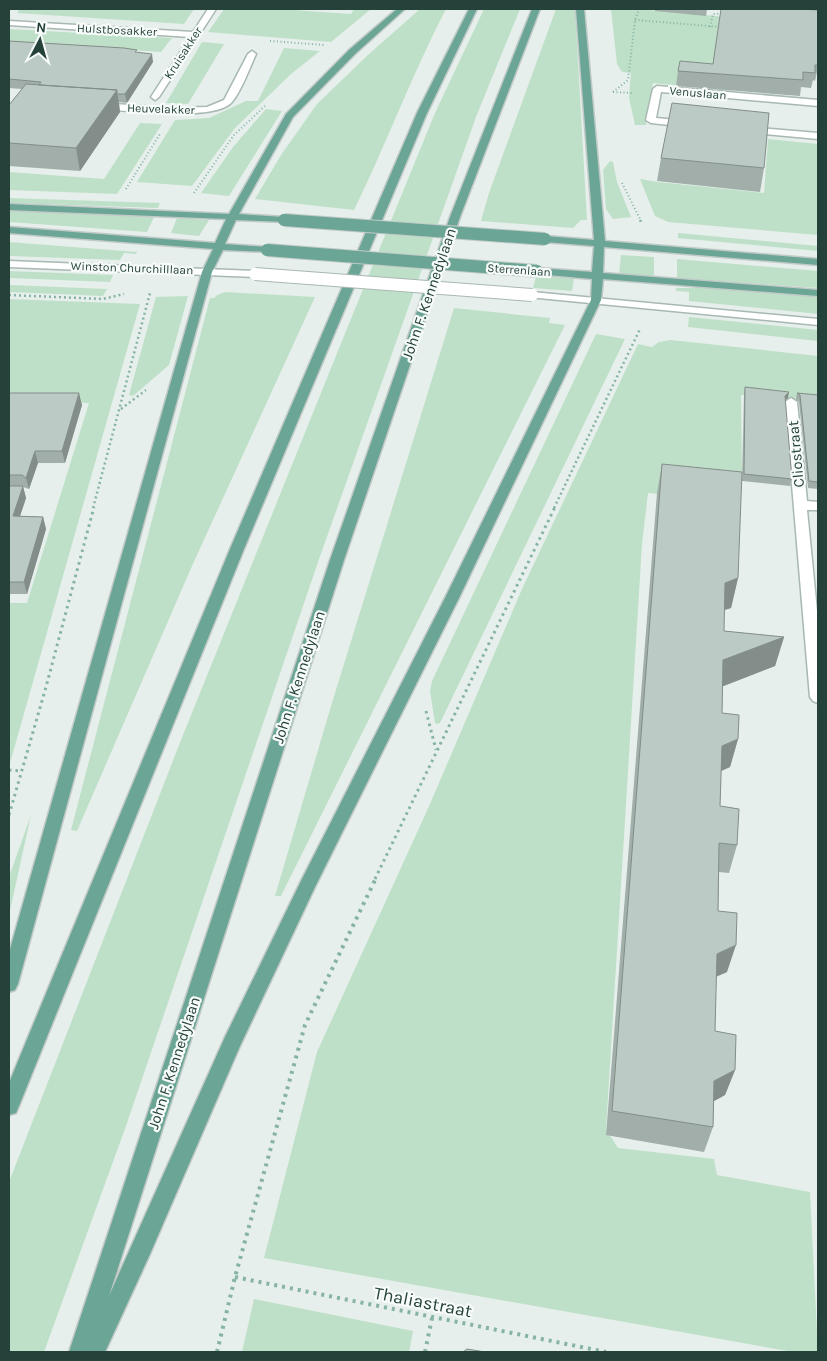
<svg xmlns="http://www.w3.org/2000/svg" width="827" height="1361" font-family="Karla,sans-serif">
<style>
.green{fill:#bfe0c8}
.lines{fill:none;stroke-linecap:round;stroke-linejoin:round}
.minor-casing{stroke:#a8b8b2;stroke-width:3}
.major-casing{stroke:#c2cac8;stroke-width:3}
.path-far3{stroke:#86b3a5;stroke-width:2;stroke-dasharray:1 2.5;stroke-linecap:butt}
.path-far2{stroke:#86b3a5;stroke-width:2.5;stroke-dasharray:2 3;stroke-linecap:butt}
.path-far1{stroke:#86b3a5;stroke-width:3;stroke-dasharray:2.5 4;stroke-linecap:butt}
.path{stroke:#86b3a5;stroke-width:4;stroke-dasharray:3 5;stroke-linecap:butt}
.minor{fill:#fff;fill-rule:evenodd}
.major{fill:#6aa596;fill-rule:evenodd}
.minor-bridge-casing{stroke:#a8b8b2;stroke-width:14;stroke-linecap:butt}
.major-bridge-far1-casing{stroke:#c2cac8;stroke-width:10;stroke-linecap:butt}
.major-bridge-casing{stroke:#c2cac8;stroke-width:14;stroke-linecap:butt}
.minor-bridge{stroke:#fff;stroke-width:12}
.major-bridge-far1{stroke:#6aa596;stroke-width:9}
.major-bridge{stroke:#6aa596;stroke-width:12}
.wall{fill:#a1aea9}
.shaded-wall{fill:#838d89}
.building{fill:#bbcac4;stroke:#838d89}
.labels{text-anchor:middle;stroke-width:4.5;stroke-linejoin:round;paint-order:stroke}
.far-street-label{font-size:12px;fill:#24423a;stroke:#f7fbf9}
.street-label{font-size:15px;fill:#24423a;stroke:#f7fbf9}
.near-street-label{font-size:18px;fill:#24423a;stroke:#f7fbf9}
</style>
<rect width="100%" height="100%" fill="#e6efeb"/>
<path class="green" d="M20 9H194L184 24 17 13Z
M224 9H279L351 14 354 9H371L331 42 208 32Z
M420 9H446C412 74 387 143 354 210L255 199 281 155 317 104 369 54Z
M484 9H520L476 117 318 562 126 1126 44 1352H9V1182L181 740 348 326 435 113Z
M556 9H575L587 220H581L573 228 481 221 489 193Z
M611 9H637L818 25 734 81 731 91 653 83 646 125H635L629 98 631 73 622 72 617 64Z
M9 29 172 38 161 52 9 42Z
M202 42 224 44 188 104 166 103Z
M284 48 320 51 291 74 235 128 192 186 137 182 175 120 209 118 246 101H258Z
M266 109 282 111 229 196 201 193 233 147Z
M140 123 162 124 117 194 9 190V172L104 179Z
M768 139 818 144V235L668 222 655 216 640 179 658 182 764 193Z
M610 161 613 162 617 182 631 217 613 219 606 209 603 170Z
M9 198 160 203 158 208 9 203Z
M9 210 154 217 147 232 9 222Z
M177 218 209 220 199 236 171 233Z
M678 233 818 246V251L678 238Z
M9 242 137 252 136 254 124 253 120 260 9 256Z
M621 255 654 257V276L619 274Z
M677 259 818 271V288L677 278Z
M9 271 113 275 110 282 9 278Z
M536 276 574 278 572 291 533 288Z
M9 285 107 289 103 296 9 292Z
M676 288H716L818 296V314L689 301V292L676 291Z
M225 292 315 297 192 566 77 831 71 830 210 298H214L217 295Z
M188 296 169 365 133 396 129 395 156 297Z
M9 299 140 304 10 763H9V603H27L89 403 9 401Z
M454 308 550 318 549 323 565 325 281 896H275L331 706Z
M689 317 818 330V341L688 327Z
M596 334 625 339 440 723 437 724 435 723 430 691 432 681Z
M671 340 818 356V402L741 395 742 475 703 497 648 493 642 544 606 1129 618 1148 714 1159 717 1175 810 1192 818 1352H793L264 1258 317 1052 430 804 522 589 638 344 652 347 659 342Z
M31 815 11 906 9 914V877Z
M254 1299 413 1331 409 1352H242Z"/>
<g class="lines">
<g class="minor-casing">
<path id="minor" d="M208 9H216L159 97 155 100 151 97 190 37 9 25V21L193 32Z
M252 51 256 54C250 67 241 92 232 102 216 122 125 110 100 109L96 106 100 103 174 108 207 107 224 100 248 54Z
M657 86 818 100V106L661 92 656 118 688 121 693 124 688 127 651 123 646 120 653 89Z
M748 127 818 133V139L745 132 743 130Z
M9 261 255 271 260 274 255 277 9 267Z
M532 292 818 319V325L528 297 527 295 528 293Z
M791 398 797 402 807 501 818 502V510H807L818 621V703L813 701 810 697 785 402Z"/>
</g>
<g class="major-casing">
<path id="major" d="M397 9H405L355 54 293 117 239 214 283 217 287 218V222L236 220 225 244 267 247 271 248 272 250 271 252 223 250 212 272 18 984 15 990 9 992V953L202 272 213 249 9 233V227L215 243 226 219 9 210V204L229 214 286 114 349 50Z
M469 9H477L427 113 244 549 19 1106 16 1113 9 1115V1083L230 549 417 113Z
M532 9H540L460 217 344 560 109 1296 225 1037 301 881 446 596 591 300 592 279 537 274 532 271 537 268 592 272 594 246 545 242 540 239 545 236 594 240 576 9H584L605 241 818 259V265L604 247 603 273 818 290V296L603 279 601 300 460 596 315 887 240 1046 150 1254 105 1352H69L330 560 450 217Z"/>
</g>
<path class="path-far3" d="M635 20 722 27
M710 27 713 14 727 13 728 9
M270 41 324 45
M613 92 628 80 635 20 639 9
M613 92 632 93
M622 183 641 221
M126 189 160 134
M194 193 234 135 266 105"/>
<path class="path-far2" d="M640 220 641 222
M9 295 103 299 124 294
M121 409 146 390
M93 508 150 293
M554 508 640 329"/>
<path class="path-far1" d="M426 711 436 750
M9 770 21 771
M9 815 46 687 94 507
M375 879 555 507"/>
<path class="path" d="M235 1277 606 1352
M217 1352 235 1277 305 1025 376 878
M425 1352 432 1318"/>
<use href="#minor" class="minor"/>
<use href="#major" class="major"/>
<g class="minor-bridge-casing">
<path id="minor-bridge" d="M255 274 532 295"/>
</g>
<g class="major-bridge-far1-casing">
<path id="major-bridge-far1" d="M283 220 302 221"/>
</g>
<g class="major-bridge-casing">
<path id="major-bridge" d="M284 220 545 239
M267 250 537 271"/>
</g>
<use href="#minor-bridge" class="minor-bridge"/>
<use href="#major-bridge-far1" class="major-bridge-far1"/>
<use href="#major-bridge" class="major-bridge"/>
</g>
<path class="wall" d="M655 9H707L706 16 655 11Z
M818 10V67L815 81 813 80 811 88 801 87 800 96 676 86 678 71 713 64Z
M9 41 137 53 153 62 127 103 119 102 120 112 80 171 9 166V105L22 89 9 88Z
M661 158 764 168 760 192 657 181Z
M745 387 788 398 785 400 792 479 790 486 742 481 744 394Z
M9 393 82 405 65 463H38L29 489 23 487 26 498 20 516 43 517 46 529 27 594H9Z
M797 393 818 395V489L808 488 799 402 796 399Z
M662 464 738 578 731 608 724 610V631L784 637 775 666 723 686 722 713 738 739 730 767 721 771 720 806 737 845 729 873 719 872 718 911 727 972 716 977 715 1031 735 1070 725 1095 714 1101 713 1127 704 1152 606 1135 657 493Z"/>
<path class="shaded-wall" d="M152 54 153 62 127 103 125 94Z
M117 90 120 112 80 171 76 148Z
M789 392 788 398 783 402 785 396Z
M79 393 82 405 65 463 62 451Z
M35 451 38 463 29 489 26 478Z
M23 486 26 498 16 528 13 516Z
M43 517 46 529 27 594 24 582Z
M738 578 731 608 718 612 725 583Z
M784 637 775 666 716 689 723 660Z
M738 739 730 767 714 774 722 746Z
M736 945 727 972 708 980 717 954Z
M735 1070 725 1095 705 1106 714 1081Z"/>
<path class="building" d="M721 9H800L818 10V65H815V73L803 72V80L678 71 680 61 713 64Z
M9 41 124 48 137 50 135 52 152 54 125 94H117V90L39 85 41 82 9 79Z
M26 84 117 90 76 148 9 143V105Z
M672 103 769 113 764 168 661 158Z
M745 387 789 392 785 396 792 479 744 474Z
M9 393H79L62 451H35L26 478 22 475H9Z
M797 393 818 395V482L809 481 800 395Z
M662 464 742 472 738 578 725 583 724 631 784 637 723 660 722 713 739 715 738 739 722 746 720 806 739 809 737 845 719 843 718 911 737 913 736 945 717 954 715 1031 736 1035 735 1070 714 1081 713 1127 612 1111Z
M9 486H23L13 516 43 517 24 582H9Z
M467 1349 485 1352H463Z"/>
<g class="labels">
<g class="far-street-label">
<text transform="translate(117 30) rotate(3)" y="4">Hulstbosakker</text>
<text transform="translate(183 53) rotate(-57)" y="4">Kruisakker</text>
<text transform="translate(698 93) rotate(5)" y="4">Venuslaan</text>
<text transform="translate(161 109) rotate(2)" y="4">Heuvelakker</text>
<text transform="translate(132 268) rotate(2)" y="4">Winston Churchilllaan</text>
<text transform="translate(519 270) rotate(4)" y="4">Sterrenlaan</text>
</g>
<g class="street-label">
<text transform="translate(429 294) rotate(-71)" y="5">John F. Kennedylaan</text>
<text transform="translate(796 454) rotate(-95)" y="5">Cliostraat</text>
<text transform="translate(299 677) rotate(-72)" y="5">John F. Kennedylaan</text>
<text transform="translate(174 1063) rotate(-72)" y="5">John F. Kennedylaan</text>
</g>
<g class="near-street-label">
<text transform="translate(423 1302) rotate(11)" y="6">Thaliastraat</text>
</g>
</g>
<rect width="827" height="1361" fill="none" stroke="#24423a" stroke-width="20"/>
<g transform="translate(40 40) rotate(6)" stroke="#f7fbf9" stroke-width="4" paint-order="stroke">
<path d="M0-4L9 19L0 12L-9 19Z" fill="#24423a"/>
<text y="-8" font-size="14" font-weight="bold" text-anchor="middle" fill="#24423a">N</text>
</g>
</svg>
